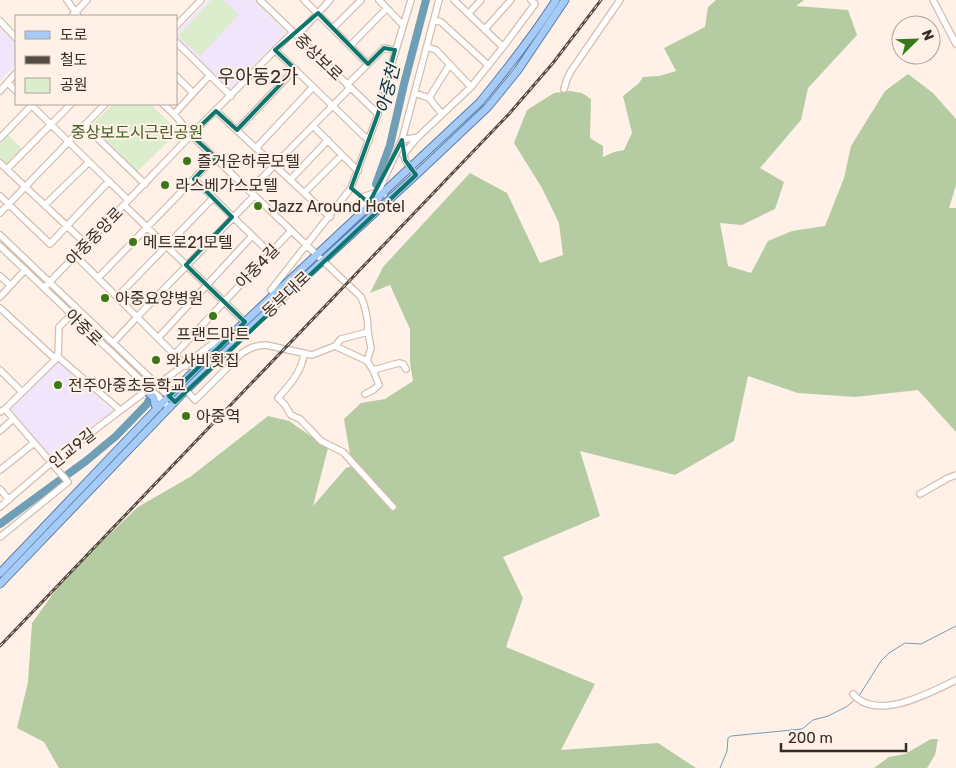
<svg xmlns="http://www.w3.org/2000/svg" width="956" height="768" font-family="Rubik,'Noto Sans KR',sans-serif">
<style>
.education{fill:#f0e5fa}
.green{fill:#dcedcd}
.forest{fill:#b5cba1}
.lines{fill:none;stroke-linecap:round;stroke-linejoin:round}
.stream{stroke:#6f9fb7;stroke-width:1}
.river{stroke:#6f9fb7;stroke-width:8}
.minor-casing{stroke:#d4bdad;stroke-width:8}
.major-casing{stroke:#577eaa;stroke-width:9}
.minor{stroke:#fff;stroke-width:5.5}
.major{stroke:#a6cbf7;stroke-width:7}
.rail-casing{stroke:#544b43;stroke-width:3}
.rail{stroke:#fff1e7;stroke-width:1;stroke-dasharray:4;stroke-linecap:butt}
.marked{fill:none;stroke:#0f766e;stroke-width:4;stroke-linejoin:round}
.poi-dot{fill:#3a7917;stroke:#fff1e7;stroke-width:2}
.labels{text-anchor:middle;stroke-width:4;stroke-linejoin:round;paint-order:stroke}
.street-label{font-size:16px;fill:#352d26;stroke:#fff1e7}
.park-label{font-size:16px;fill:#445f24;stroke:#fff1e7}
.poi-label{font-size:16px;fill:#352d26;stroke:#fff1e7;text-anchor:start}
.water-label{font-size:18px;font-style:italic;fill:#053142;stroke:#fff1e7}
.quarter-label{font-size:19px;fill:#352d26;stroke:#fff1e7}
</style>
<rect width="100%" height="100%" fill="#fff1e7"/>
<path class="education" d="M209 0H254L286 32 230 90 176 38V33Z
M0 28 16 44V64L0 81Z
M57 361 113 411 50 455 8 409Z"/>
<path class="green" d="M212 0H223L239 15 200 56 178 36Z
M113 104H151L178 132 137 172 92 125Z
M5 132 25 151 7 169 0 163V138Z"/>
<path class="forest" d="M716 0H804L796 6 848 10 857 35 808 88 801 120 760 168 784 182 775 209 742 225 720 223 728 266 751 273 768 241 792 231 825 226 844 178 851 146 885 91 908 74 933 93 956 119V185L949 208H956V432L918 390 855 397 798 393 748 376 734 441 675 475 580 451 600 516 503 557 523 598 506 647 595 684 561 750 658 743 696 768H59L44 742 17 728 28 682 32 623 66 576 138 507 190 477 268 416 289 421 328 448 313 506 346 468 352 466 344 419 361 403 385 399 413 381 410 362V329L390 285 370 293 383 267 470 173 507 193 540 263 563 255 559 223 542 188 514 143 527 110 554 93 570 91 582 93 591 99 590 138 603 146V157L614 152 624 150 632 133 623 96 639 83 643 77 659 76 676 71 664 48 705 27 708 7Z
M931 739H938L935 755 927 768H874L889 757 905 754Z"/>
<g class="lines">
<path class="stream" d="M859 696 881 661 889 653 905 643 921 644 956 626
M720 768 727 751 728 738 731 736 802 729 813 720 828 716 846 707 856 699"/>
<path class="river" d="M376 184 390 145 404 84 426 0
M0 524 86 461 116 436 147 404 149 400"/>
<g class="minor-casing">
<path id="minor" d="M67 0 78 16
M260 0 378 114
M304 0 368 64
M379 0 403 25
M454 0 503 47
M933 0 956 44
M469 13 481 0
M72 16 87 0
M434 20 441 22 488 65
M0 21 16 38
M176 26 201 0
M333 28 361 0
M485 29 511 0
M297 36 330 0
M176 42 231 96
M350 46 387 8
M427 47 436 50 471 87
M275 50 369 141
M176 76 193 93
M8 83 16 91
M347 85 384 48 395 50
M564 89 567 79 571 71 620 0
M0 91 16 73
M415 93 429 98 442 114
M429 98 450 64
M30 104 128 200
M163 104 174 114 191 135 361 297C366 308 368 320 368 332L341 339 335 346 312 355 266 345C256 345 250 348 242 353L195 400 186 390
M216 111 330 217
M174 114 210 75
M84 125 145 184
M313 126 358 171
M237 130 295 69
M0 138 33 104
M256 148 313 87
M403 155 418 137
M0 163 86 244
M7 169 71 104
M416 175 405 160 402 140 418 137 471 87 503 47 535 4 531 0
M194 179 270 253
M290 180 328 140
M249 191 350 88
M304 193 342 155
M384 194 379 190 402 140 439 0
M0 196 50 244 109 181
M362 197 375 193 379 198
M362 197 364 212
M45 205 89 162
M124 205 245 322
M0 213 105 104
M0 235 172 399
M0 246 170 408
M75 255 186 366
M0 276 10 285
M98 278 215 157
M44 288 191 135 293 32
M275 293 271 290 351 188 378 114 382 96 411 0
M0 297 25 270
M117 297 213 198
M0 308 52 356 58 357 120 410
M158 338 252 236
M113 343 137 317 254 196
M335 346 367 361 373 370 379 385 373 390 365 394
M304 353C303 370 289 386 278 398L285 405 291 415 300 419 321 441 343 452 393 507
M175 354 291 231
M367 361 371 348 368 332
M0 370 22 392
M373 370 399 363 403 364 406 369
M156 384 160 383 215 342 219 346
M0 412 5 409 58 357 59 327 71 315
M0 431 13 419
M0 470 34 443
M0 489 9 500
M920 494 948 478 956 475
M0 507 51 463 146 391
M0 537 68 482 5 409
M853 694C876 722 930 693 956 680"/>
</g>
<g class="major-casing">
<path id="major" d="M145 384 144 388 154 398 155 405 158 408
M0 573 169 396 219 346 480 102C507 69 533 36 556 0
M0 584 186 390 253 325 416 175 488 107 518 70 565 0"/>
</g>
<use href="#minor" class="minor"/>
<use href="#major" class="major"/>
<g class="rail-casing">
<path id="rail" d="M0 646 509 114 553 63 601 0"/>
</g>
<use href="#rail" class="rail"/>
</g>
<path class="marked" d="M318 13 368 64 384 48 395 50 378 114 351 188 369 203 402 140 405 160 416 175 175 402 169 396 245 322 186 265 232 217 194 179 215 157 191 135 216 111 237 130 295 69 275 50Z"/>
<g class="poi-dot">
<circle cx="187" cy="161" r="5"/>
<circle cx="165" cy="185" r="5"/>
<circle cx="258" cy="206" r="5"/>
<circle cx="133" cy="242" r="5"/>
<circle cx="105" cy="298" r="5"/>
<circle cx="213" cy="316" r="5"/>
<circle cx="156" cy="360" r="5"/>
<circle cx="58" cy="385" r="5"/>
<circle cx="186" cy="416" r="5"/>
</g>
<g class="labels">
<g class="street-label">
<text transform="translate(319 57) rotate(44)" y="6">중상보로</text>
<text transform="translate(94 236) rotate(-46)" y="6">아중중앙로</text>
<text transform="translate(257 266) rotate(-46)" y="6">아중4길</text>
<text transform="translate(286 294) rotate(-43)" y="6">동부대로</text>
<text transform="translate(84 327) rotate(44)" y="6">아중로</text>
<text transform="translate(72 448) rotate(-38)" y="6">인교9길</text>
</g>
<g class="park-label">
<text x="137" y="138">중상보도시근린공원</text>
</g>
<g class="poi-label">
<text x="197" y="167">즐거운하루모텔</text>
<text x="175" y="191">라스베가스모텔</text>
<text x="268" y="212">Jazz Around Hotel</text>
<text x="143" y="248">메트로21모텔</text>
<text x="115" y="304">아중요양병원</text>
<text x="213" y="340" text-anchor="middle">프랜드마트</text>
<text x="166" y="366">와사비횟집</text>
<text x="68" y="391">전주아중초등학교</text>
<text x="196" y="422">아중역</text>
</g>
<g class="water-label">
<text transform="translate(388 89) rotate(-76)" y="6">아중천</text>
</g>
<g class="quarter-label">
<text x="258" y="83">우아동2가</text>
</g>
</g>
<rect x="15" y="15" width="162" height="90" fill="#fff1e7" stroke="#aea39a"/>
<rect x="25" y="31" width="25" height="8" fill="#a6cbf7" stroke="#aea39a"/>
<text x="60" y="40" font-size="15" fill="#352d26">도로</text>
<rect x="25" y="56" width="25" height="8" fill="#544b43" stroke="#aea39a"/>
<text x="60" y="65" font-size="15" fill="#352d26">철도</text>
<rect x="25" y="78" width="25" height="15" fill="#dcedcd" stroke="#aea39a"/>
<text x="60" y="90" font-size="15" fill="#352d26">공원</text>
<g transform="translate(916 40) rotate(67)"><circle r="24" fill="#fff1e7" stroke="#aea39a"/>
<path d="M0-4L9 19L0 12L-9 19Z" fill="#3a7917"/>
<text y="-8" font-size="14" font-weight="bold" text-anchor="middle" fill="#352d26">N</text>
</g>
<path d="M781 743v8h125v-8" fill="none" stroke="#352d26" stroke-width="2.5"/>
<text x="788" y="743" font-size="15" fill="#352d26" stroke="#fff1e7" stroke-width="4" paint-order="stroke">200 m</text>
</svg>
